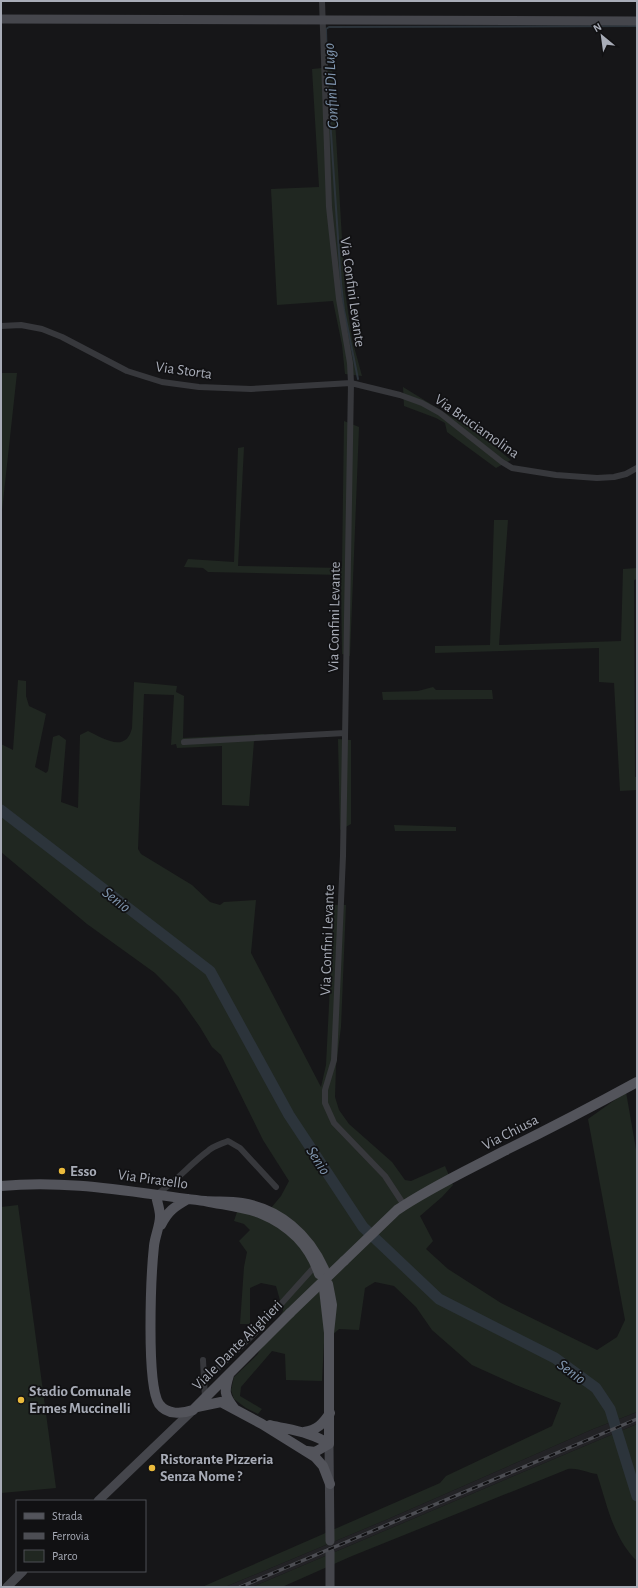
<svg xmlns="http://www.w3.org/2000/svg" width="638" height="1588" font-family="'Alegreya Sans',sans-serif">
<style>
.built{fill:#222225}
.green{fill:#202721}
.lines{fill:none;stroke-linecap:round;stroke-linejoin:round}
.stream{stroke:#2c343b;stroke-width:2}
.river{stroke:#2c343b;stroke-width:11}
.street{stroke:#37383c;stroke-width:6}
.secondary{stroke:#45464c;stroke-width:9}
.primary{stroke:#53545b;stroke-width:10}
.rail-casing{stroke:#4c4d53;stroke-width:3.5}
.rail{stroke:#111113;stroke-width:2;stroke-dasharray:6;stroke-linecap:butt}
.primary-bridge{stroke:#53545b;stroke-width:10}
.poi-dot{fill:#eaba3c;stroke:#111113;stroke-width:1.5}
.labels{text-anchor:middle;stroke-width:3.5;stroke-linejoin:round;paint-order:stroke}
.street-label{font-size:15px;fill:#a8acb7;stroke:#111113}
.poi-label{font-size:15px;font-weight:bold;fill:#a8acb7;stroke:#111113;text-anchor:start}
.water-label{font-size:16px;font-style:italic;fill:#8197b0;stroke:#111113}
</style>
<rect width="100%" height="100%" fill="#161618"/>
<path class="built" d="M637 1412V1424L252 1587H225L388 1519 593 1429Z"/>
<path class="green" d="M332 67 345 291 352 339 362 376 345 374 342 345 333 301 277 305 271 189 319 187 312 69Z
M1 373H17L1 520Z
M403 387 478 433 511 460 496 468 447 432 445 423 436 418 404 406Z
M344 421 359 427 350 656 342 654 341 575 208 572 203 568 184 567 188 559 234 562 238 448 244 447 238 566 342 568Z
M494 520H508L499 645 621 641 623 569 637 568V579L634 580 635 777H637V790L620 791 614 683 599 682V648L435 653V646L490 645Z
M18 680 26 681V696L29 706 46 714 35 767 46 773 48 771 53 737 59 735 66 740 61 802 78 808 80 735 88 731C103 738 126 754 132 728L134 682 177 686 176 692 184 696 183 738 264 734 263 740 254 741 249 806 222 805V746L177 748 176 744 171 745 174 695 144 694 138 849 141 854 192 885 210 902 220 905 224 902 256 900 251 953 321 1087 326 1065 334 905H346L341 1027 336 1066 335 1097 339 1110 349 1124 392 1162 405 1180 411 1181 445 1166 453 1185 442 1197 420 1216 433 1241 426 1249 448 1269 501 1303 597 1350 617 1337 625 1320 588 1119 626 1092 637 1155V1412L593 1429 388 1519 225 1587H202L440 1483 446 1476 552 1426 561 1403 516 1385 472 1365 432 1330 416 1307 394 1286 375 1282 365 1288 359 1330 339 1329 324 1343 322 1381 286 1380 285 1354 272 1351 241 1387 240 1396 262 1409 258 1414 246 1408 234 1399 231 1390 234 1377 257 1355 283 1311 276 1286 261 1283 250 1288V1324H240L244 1267 247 1252 239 1241 250 1230 244 1224 234 1221 237 1212 271 1208 281 1196 289 1181 263 1140 221 1055 212 1047 200 1027 178 996 155 973 87 924 1 852V744L13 750Z
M433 687 436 690H492L493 699 383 700 382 692 418 691Z
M338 739 351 740V824L340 830Z
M394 825 456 827V831H395Z
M18 1205 56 1488 1 1493V1207Z
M637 1424V1561C613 1538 607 1504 597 1474 586 1473 581 1468 568 1469L352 1556 282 1587H252Z"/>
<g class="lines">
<path class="stream" d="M327 68 326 29 329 27 637 26
M327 73 341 283 344 310 358 379"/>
<path class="river" d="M1 810 210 971 289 1115 363 1227 439 1299 555 1358 596 1388 610 1409 637 1496"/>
<path class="street" d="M322 1 329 207 339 299 350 363 351 383 343 856 334 1060 325 1090V1103L334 1123 385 1176 404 1205
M1 326 21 325 42 329 62 337 127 371 162 382 199 387 251 389 351 383 400 395 422 403 440 413 502 462 512 468 556 475 597 478 614 477 626 474 637 468
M184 742 345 733
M157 1194C176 1182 190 1164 208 1151 213 1146 221 1144 228 1141L240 1148 276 1187
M203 1360 205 1398
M204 1381 254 1334 316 1265"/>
<path class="secondary" d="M1 19 637 21
M329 1444 330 1541
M98 1501 193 1410
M7 1587 23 1571
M330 1587V1552"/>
<path class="primary" d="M1 1186C70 1179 136 1193 205 1201
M156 1195C157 1202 160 1209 160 1216 160 1226 155 1236 154 1246 151 1274 146 1384 159 1404 167 1415 182 1414 193 1410L290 1313
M161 1225C168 1211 174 1207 188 1199
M344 1261 397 1210C431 1187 468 1170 504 1151 549 1129 593 1106 637 1082
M319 1274C310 1246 289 1225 262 1214 245 1207 223 1205 205 1201 217 1202 230 1201 242 1203 280 1209 309 1235 324 1269
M324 1289 329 1333 332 1305 328 1284
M229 1375C224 1391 224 1395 234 1408
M197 1407 221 1402 262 1424 315 1457 323 1466 330 1484
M270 1425C290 1430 312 1432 329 1444
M304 1432C317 1430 323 1424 330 1413
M329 1444V1333
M307 1451 315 1452 329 1444"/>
<g class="rail-casing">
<path id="rail" d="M240 1587 637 1419"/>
</g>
<use href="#rail" class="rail"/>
<path class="primary-bridge" d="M290 1313 344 1261"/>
</g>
<g class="poi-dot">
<circle cx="62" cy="1171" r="4"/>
<circle cx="21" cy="1400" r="4"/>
<circle cx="152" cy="1468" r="4"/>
</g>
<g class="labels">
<g class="street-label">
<text transform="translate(353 292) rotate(82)" y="5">Via Confini Levante</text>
<text transform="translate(184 370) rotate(8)" y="5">Via Storta</text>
<text transform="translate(477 426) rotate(35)" y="5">Via Bruciamolina</text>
<text transform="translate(334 617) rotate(-89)" y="5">Via Confini Levante</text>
<text transform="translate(327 940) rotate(-88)" y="5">Via Confini Levante</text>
<text transform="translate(510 1132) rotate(-27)" y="5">Via Chiusa</text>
<text transform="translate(153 1179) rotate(8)" y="5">Via Piratello</text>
<text transform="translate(237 1345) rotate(-45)" y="5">Viale Dante Alighieri</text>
</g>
<g class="poi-label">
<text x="70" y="1176">Esso</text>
<text x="29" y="1396">Stadio Comunale<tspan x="29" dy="17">Ermes Muccinelli</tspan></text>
<text x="160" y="1464">Ristorante Pizzeria<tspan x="160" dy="17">Senza Nome ?</tspan></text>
</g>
<g class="water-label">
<text transform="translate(330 86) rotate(-93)" y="6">Confini Di Lugo</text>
<text transform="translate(117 899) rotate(38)" y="6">Senio</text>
<text transform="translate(319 1160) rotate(57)" y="6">Senio</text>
<text transform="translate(572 1371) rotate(36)" y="6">Senio</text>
</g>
</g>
<rect width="638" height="1588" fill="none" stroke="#a8acb7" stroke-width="4"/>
<rect x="16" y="1500" width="130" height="72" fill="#111113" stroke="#4d4f55"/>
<rect x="24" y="1513" width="20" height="6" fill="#53545b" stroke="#4d4f55"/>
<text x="52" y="1520" font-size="12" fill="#a8acb7">Strada</text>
<rect x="24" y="1533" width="20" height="6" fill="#4c4d53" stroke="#4d4f55"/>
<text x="52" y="1540" font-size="12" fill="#a8acb7">Ferrovia</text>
<rect x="24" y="1550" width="20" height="12" fill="#202721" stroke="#4d4f55"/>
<text x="52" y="1560" font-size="12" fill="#a8acb7">Parco</text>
<g transform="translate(602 36) rotate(331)" stroke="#111113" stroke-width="3" paint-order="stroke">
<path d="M0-3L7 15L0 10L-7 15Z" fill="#a8acb7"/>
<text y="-6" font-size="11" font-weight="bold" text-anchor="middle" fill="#a8acb7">N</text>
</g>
</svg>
